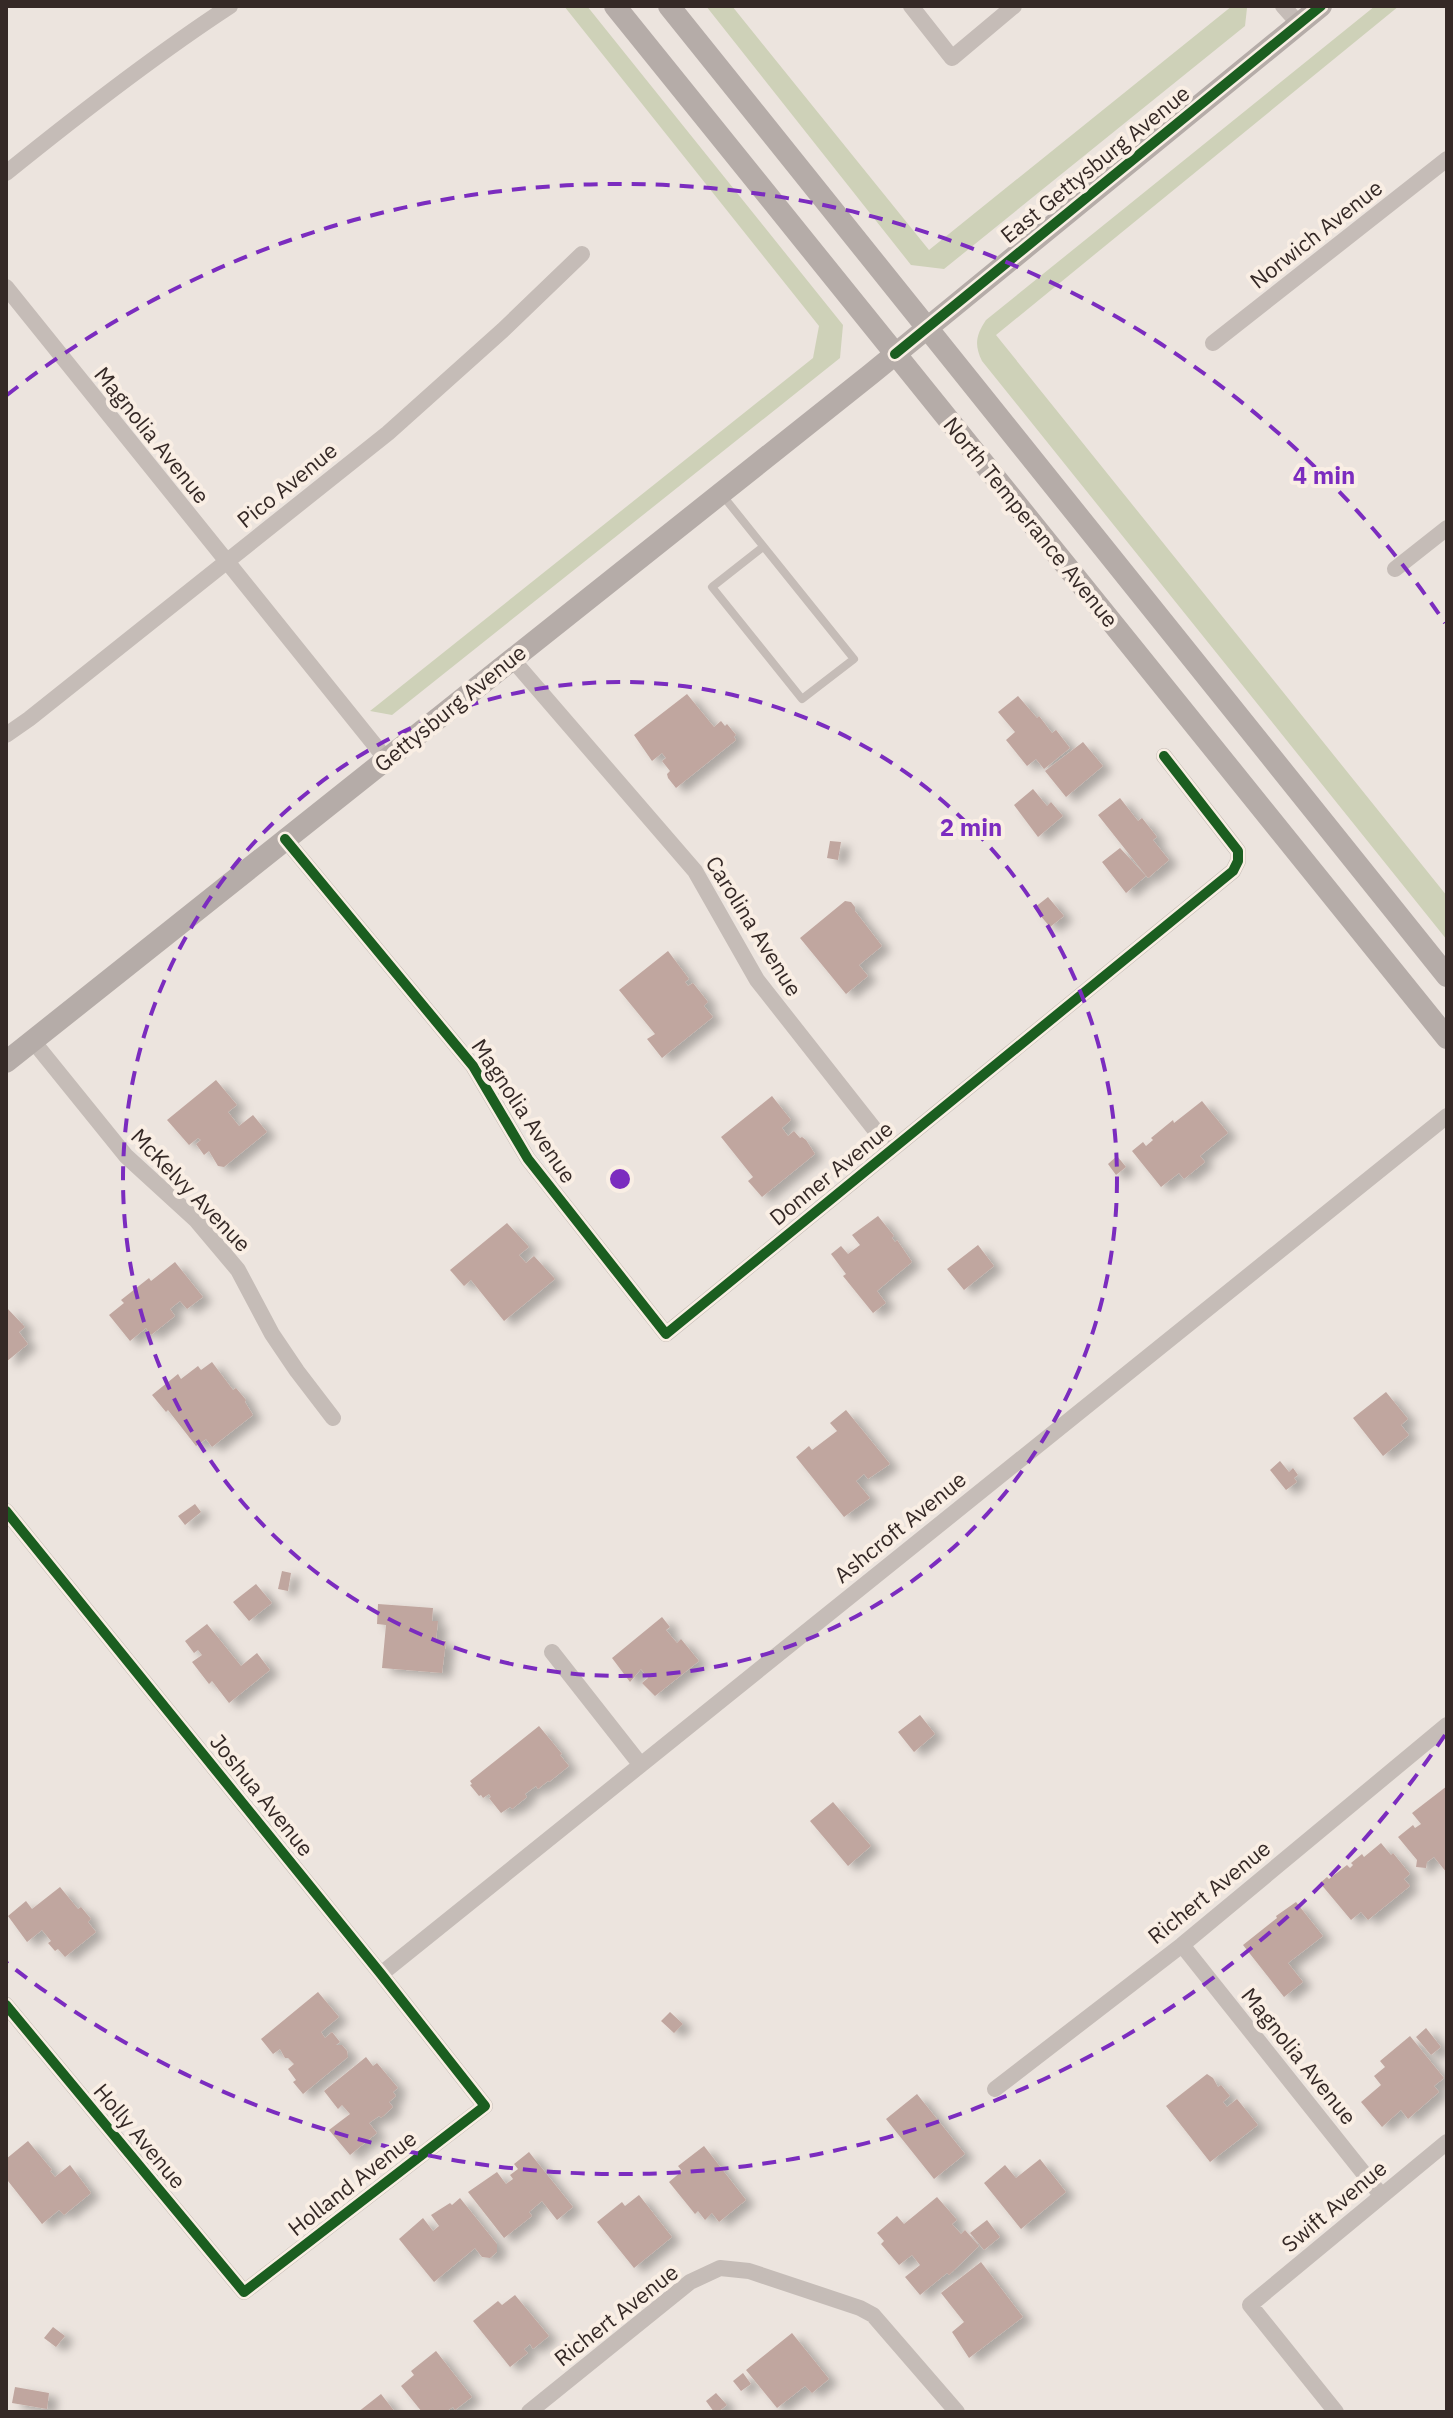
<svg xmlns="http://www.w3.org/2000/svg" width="1453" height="2418" font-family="'IBM Plex Sans',sans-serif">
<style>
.green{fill:#ced1b8}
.building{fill:#c0a69f;filter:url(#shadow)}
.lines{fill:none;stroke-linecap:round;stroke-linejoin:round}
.lane{stroke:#c5bcb7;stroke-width:8}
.street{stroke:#c5bcb7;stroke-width:16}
.secondary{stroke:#b5aca8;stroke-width:22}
.cycleway-casing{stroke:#f9eee4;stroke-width:15}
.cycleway{stroke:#1b5e20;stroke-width:10}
.ring{fill:none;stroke:#7b2cbf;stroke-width:4;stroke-dasharray:14 10}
.labels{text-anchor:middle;stroke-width:8;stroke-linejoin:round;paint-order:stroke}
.street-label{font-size:22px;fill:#352926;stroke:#f9eee4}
.centre{fill:#7b2cbf;stroke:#f9eee4;stroke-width:4}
.ring-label{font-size:24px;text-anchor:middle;font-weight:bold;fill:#7b2cbf;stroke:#f9eee4;stroke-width:8;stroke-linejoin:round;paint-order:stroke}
</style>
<defs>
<filter id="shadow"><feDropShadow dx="9" dy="5" stdDeviation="4" flood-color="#0004"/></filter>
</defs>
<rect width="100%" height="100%" fill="#ece4de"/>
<path class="green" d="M564 6H587L843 325 840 358 392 715 370 711 813 358 819 326Z
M706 6H732L929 250 1232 6 1247 8 1245 26 944 269 911 265Z
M1375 6H1399L996 335 1447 896V940L982 361C974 345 976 335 986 320Z"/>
<path class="building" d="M687 694 714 727 721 721 725 726 727 724 736 735 734 737 736 740 676 788 668 778 667 774 670 771 662 761 666 758 662 753 652 761 634 735Z
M1018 696 1037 718 1039 716 1052 733 1056 730 1070 748 1044 769 1036 759 1027 766 1006 740 1015 732 998 712Z
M1083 742 1103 766 1066 797 1045 771Z
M1033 789 1047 806 1051 802 1063 816 1038 837 1014 805Z
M1120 798 1138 821 1142 818 1157 837 1153 840 1169 860 1148 878 1098 815Z
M830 841 841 842 838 860 827 858Z
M1120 848 1146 876 1126 893 1102 862Z
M1048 897 1064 916 1050 927 1034 908Z
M845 901 851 902 855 907V911L882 946 859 965 868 976 846 994 800 938Z
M668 951 689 979 685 982 688 986 693 983 708 1002 704 1006 713 1017 662 1058 647 1039 655 1034 619 990Z
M216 1080 237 1105 228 1112 239 1126 253 1115 267 1132 224 1167 218 1166 209 1151 204 1155 196 1144 201 1140 198 1138 189 1145 167 1120Z
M772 1096 791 1120 782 1128 788 1136 794 1131 800 1138 802 1137 806 1140 815 1154 762 1197 748 1181 753 1177 721 1137Z
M1202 1101 1228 1133 1200 1156 1205 1162 1184 1179 1179 1173 1161 1187 1132 1151 1143 1142 1146 1146 1153 1140 1151 1138 1173 1120 1174 1123Z
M1117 1156 1126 1167 1116 1175 1108 1164Z
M878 1216 894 1236 892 1238 895 1242 897 1240 912 1262 877 1291 886 1303 873 1313 843 1276 846 1274 831 1254 841 1246 848 1254 860 1245 852 1235Z
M507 1223 529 1247 519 1255 526 1263 534 1256 555 1279 504 1321 471 1280 464 1286 450 1270Z
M978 1245 994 1266 964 1290 947 1269Z
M175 1262 203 1297 187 1309 180 1301 170 1309 175 1316 151 1335 146 1328 130 1341 109 1315 124 1303 121 1300 149 1278 151 1281Z
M6 1307 25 1327 19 1332 28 1344 6 1362Z
M212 1362 233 1390 236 1388 246 1400 245 1402 253 1415 212 1447 206 1439 196 1446 168 1410 166 1412 152 1395 178 1374 181 1379 198 1366 201 1370Z
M1386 1392 1408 1419 1401 1425 1409 1435 1383 1456 1353 1418Z
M846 1410 890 1464 868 1479 864 1474 856 1481 870 1498 844 1517 796 1457 809 1446 812 1450 837 1431 830 1423Z
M1280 1461 1289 1472 1293 1468 1298 1475 1294 1478 1297 1482 1286 1490 1270 1470Z
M195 1504 201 1512 185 1525 178 1516Z
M282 1571 291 1573 288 1591 278 1589Z
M256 1584 272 1603 249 1621 233 1602Z
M378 1604 433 1608 432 1621H438L436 1640 446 1641 442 1673 382 1668 386 1625 377 1624Z
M662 1617 670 1627 666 1630 677 1643 681 1639 699 1661 655 1696 642 1683 648 1678 641 1669 630 1682 612 1658Z
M207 1624 241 1666 257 1653 270 1670 229 1703 212 1681 209 1684 192 1662 202 1655 198 1650 194 1653 185 1641Z
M920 1715 935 1734 914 1752 898 1732Z
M539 1726 562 1754 560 1755 569 1766 549 1782 548 1781 538 1789 536 1786 525 1794 527 1797 512 1809 510 1807 501 1813 489 1798 491 1797 489 1794 483 1798 481 1795 479 1796 470 1785 472 1784 470 1781Z
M1447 1786V1873L1434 1857 1427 1862 1426 1868 1416 1867 1417 1860 1398 1837 1413 1825 1415 1828 1421 1824 1412 1813Z
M833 1802 871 1846 848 1866 810 1821Z
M1381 1843 1391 1855 1393 1853 1410 1874 1404 1879 1410 1886 1368 1920 1361 1912 1351 1920 1320 1883 1327 1877 1329 1879 1347 1865 1350 1868 1353 1865 1351 1863 1362 1854 1364 1857Z
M60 1887 78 1909 81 1907 91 1919 88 1922 96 1932 65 1957 58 1949 55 1951 48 1943 51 1941 42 1930 27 1942 8 1916 26 1901 32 1909Z
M1296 1902 1323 1936 1288 1963 1303 1982 1284 1997 1243 1945 1277 1918 1276 1916Z
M318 1992 339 2017 321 2032 325 2038 332 2032 340 2042 336 2045H342L347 2051 348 2057 303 2094 293 2082 296 2080 288 2069 294 2064 288 2058H285L280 2049 273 2054 261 2039Z
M670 2012 683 2024 674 2033 661 2021Z
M1426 2028 1441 2047 1431 2055 1416 2037Z
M1410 2036 1444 2078 1434 2086 1439 2092 1408 2119 1401 2110 1382 2127 1361 2102 1381 2085 1374 2076 1385 2067 1380 2061Z
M366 2057 373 2066 377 2063 398 2088 393 2092 396 2096 389 2102 393 2107 381 2118 379 2116 369 2123 377 2133 350 2155 329 2130 350 2114 342 2105 338 2109 324 2091Z
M1207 2074 1213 2078 1218 2087 1221 2085 1230 2096 1223 2102 1227 2107 1237 2099 1258 2125 1210 2162 1166 2106Z
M917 2094 965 2154 934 2179 886 2119Z
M28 2141 52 2170 50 2171 55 2177 70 2165 91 2193 64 2215 59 2210 42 2224 8 2181 6 2183V2159Z
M704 2146 746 2200 719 2222 712 2213 705 2220 698 2211 695 2214 669 2182 682 2171 678 2166Z
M529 2152 573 2207 557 2220 542 2201 529 2212 532 2216 504 2238 468 2192 497 2172 506 2184 513 2179 510 2175 518 2169 514 2164Z
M1040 2159 1066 2192 1021 2229 984 2183 1005 2165 1016 2178Z
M639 2195 672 2237 634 2268 597 2222 622 2202 625 2206Z
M937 2197 957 2220 952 2224 961 2234 965 2230 979 2246 949 2275 947 2273 920 2295 905 2277 920 2265 912 2255 899 2265 881 2244 884 2241 877 2233 897 2216 904 2224Z
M460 2198 497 2244V2252L490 2258 482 2257 475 2248 434 2282 399 2239 423 2218 433 2231 439 2226 431 2215 450 2203 452 2205Z
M987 2220 1000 2237 984 2250 970 2233Z
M981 2262 1023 2317 969 2358 952 2332 964 2322 941 2293Z
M515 2295 549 2336 533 2349 530 2344 524 2349 528 2353 510 2367 473 2321 498 2301 502 2305Z
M53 2327 65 2336 56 2347 44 2338Z
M792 2333 829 2379 812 2393 805 2386 777 2408 746 2370Z
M436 2351 472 2397 455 2410 453 2407 447 2411 448 2412H422L401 2386 414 2375 411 2371Z
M743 2373 751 2384 741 2391 733 2381Z
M15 2387 49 2393 47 2409 12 2403Z
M716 2393 727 2405 718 2412H714L706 2401Z
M381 2394 395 2412H358Z"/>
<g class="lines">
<path class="lane" d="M723 496 854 659 802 699 712 587 763 547"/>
<path class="street" d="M911 6 952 58 1014 6
M1283 6 1299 24
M6 173C79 114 152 57 230 6
M6 287 386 759
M1213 343 1447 159
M1395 569 1447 528
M512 659 695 871 757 980 890 1149
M6 735 29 719 388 433 503 330 582 254
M285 839 473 1066 528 1159 666 1334 1233 871 1238 861V851L1164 756
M33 1041 126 1156 196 1220 238 1270 272 1334 297 1371 333 1418
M6 1511 381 1974 485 2106 244 2292 6 2005
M552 1652 640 1764
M1182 1945 1381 2195
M381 1974 1447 1116
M995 2089 1182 1945 1447 1725
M529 2412 690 2282 720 2268 749 2271 860 2308 873 2315 957 2412
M1336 2412 1250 2305 1447 2142"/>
<path class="secondary" d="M615 6 1447 1038
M669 6 1447 976
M6 1062 871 374 1321 6"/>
<g class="cycleway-casing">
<path id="cycleway" d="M895 354 1321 6
M285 839 473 1066 528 1159 666 1334 1233 871 1238 861V851L1164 756
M6 1511 381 1974 485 2106 244 2292 6 2005"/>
</g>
<use href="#cycleway" class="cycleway"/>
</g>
<g class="ring">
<circle cx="620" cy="1179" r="497"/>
<path d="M1445 1735A995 995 0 0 1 7 1963M7 395A995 995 0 0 1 1445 623"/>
</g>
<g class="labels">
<g class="street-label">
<text transform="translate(1095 164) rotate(-39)" y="8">East Gettysburg Avenue</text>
<text transform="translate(1316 234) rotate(-38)" y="8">Norwich Avenue</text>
<text transform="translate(152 435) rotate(51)" y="8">Magnolia Avenue</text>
<text transform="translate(287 485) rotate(-39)" y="8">Pico Avenue</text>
<text transform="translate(1031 522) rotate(51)" y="8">North Temperance Avenue</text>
<text transform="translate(450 708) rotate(-39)" y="8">Gettysburg Avenue</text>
<text transform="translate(754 926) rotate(58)" y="8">Carolina Avenue</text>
<text transform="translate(524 1111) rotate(56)" y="8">Magnolia Avenue</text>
<text transform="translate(831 1173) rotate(-39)" y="8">Donner Avenue</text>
<text transform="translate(191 1190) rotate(46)" y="8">McKelvy Avenue</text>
<text transform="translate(900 1527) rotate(-39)" y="8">Ashcroft Avenue</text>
<text transform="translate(262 1795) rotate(51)" y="8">Joshua Avenue</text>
<text transform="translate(1209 1892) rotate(-39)" y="8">Richert Avenue</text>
<text transform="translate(1299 2056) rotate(51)" y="8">Magnolia Avenue</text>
<text transform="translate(140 2136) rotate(50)" y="8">Holly Avenue</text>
<text transform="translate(352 2183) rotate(-38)" y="8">Holland Avenue</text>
<text transform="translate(1334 2206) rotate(-40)" y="8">Swift Avenue</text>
<text transform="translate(616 2315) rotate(-38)" y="8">Richert Avenue</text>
</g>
</g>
<circle cx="620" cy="1179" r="12" class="centre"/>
<g class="ring-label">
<text x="1324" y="484">4 min</text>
<text x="971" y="836">2 min</text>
</g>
<rect width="1453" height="2418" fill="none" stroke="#352926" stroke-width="16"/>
</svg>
